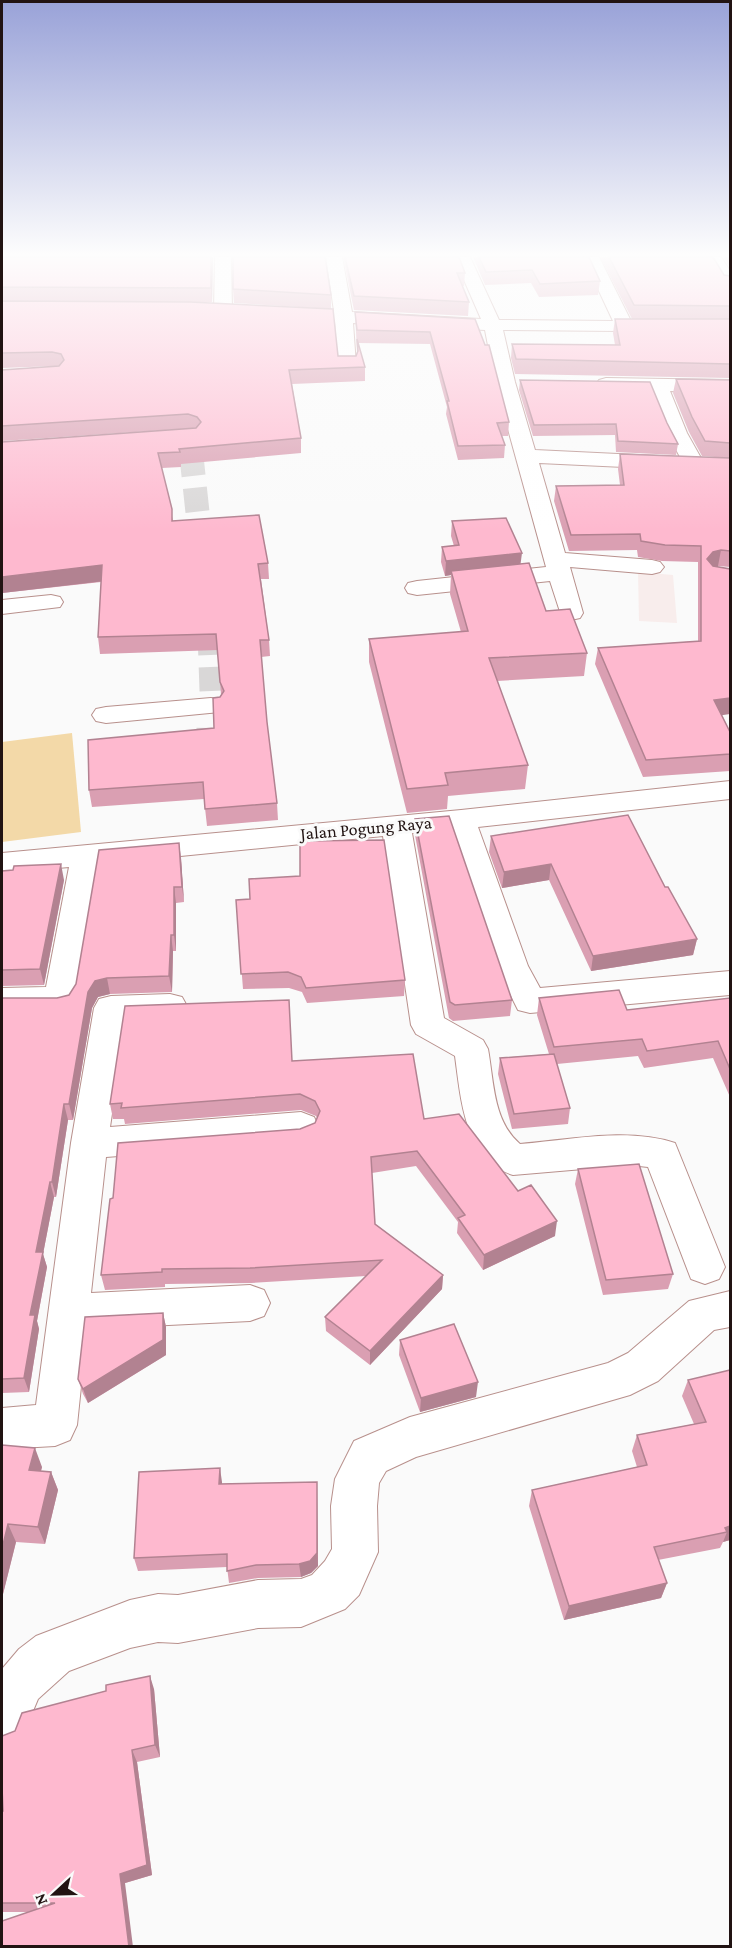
<svg xmlns="http://www.w3.org/2000/svg" width="732" height="1948" font-family="'Crimson Pro',serif">
<style>
.built{fill:#f8edec}
.green{fill:#f3d9a8}
.lines{fill:none;stroke-linecap:round;stroke-linejoin:round}
.minor-tunnel-far2{stroke:#d9d7d7;stroke-width:19;stroke-dasharray:19 9;stroke-linecap:butt}
.minor-tunnel-far1{stroke:#d9d7d7;stroke-width:24;stroke-dasharray:24 12;stroke-linecap:butt}
.minor-tunnel{stroke:#d9d7d7;stroke-width:30;stroke-dasharray:30 15;stroke-linecap:butt}
.minor-casing{stroke:#b8908c;stroke-width:2}
.minor{fill:#fff;fill-rule:evenodd}
.wall{fill:#da9fb2;fill-rule:evenodd}
.shaded-wall{fill:#b28291}
.building{fill:#feb9cf;stroke:#b28291;stroke-width:1.5}
.labels{text-anchor:middle;stroke-width:6;stroke-linejoin:round;paint-order:stroke}
.street-label{font-size:18px;fill:#211312;stroke:#fafafa}
</style>
<rect width="100%" height="100%" fill="#fafafa"/>
<path class="built" d="M638 572 673 575 677 623 639 621Z"/>
<path class="green" d="M72 733 81 832 2 842V742Z"/>
<g class="lines">
<path class="minor-tunnel-far2" d="M187 419 191 454"/>
<path class="minor-tunnel-far1" d="M191 452 209 619 212 704"/>
<path class="minor-tunnel" d="M211 758 212 702"/>
<g class="minor-casing">
<path id="minor" d="M215 257H231L232 310 229 314H217L214 310Z
M326 257H342L352 312 481 319 454 257H470L499 320 613 321 583 257H599L631 321 730 322V332L503 330 515 382 535 450 680 457 667 433 650 391 606 390 599 388 596 384 599 380 606 378 730 380V392L670 391 687 433 701 458 730 460V472L539 463 565 553 652 560 660 562 664 567 660 572 652 574 570 567 583 613 580 618 571 620 562 618 550 581 417 595 408 593 405 588 408 583 417 581 546 567 495 382 485 330 353 323 356 365 354 369H340L338 365 335 322 288 319 282 318 279 314 282 310 288 309 334 311Z
M705 257H721L730 271V288L724 287Z
M51 595 60 597 63 602 60 607 2 614V600Z
M211 698 220 700 224 706 220 712 106 723 96 721 92 715 96 709 106 707Z
M730 781V799L478 827 528 966 540 988 730 971V995L530 1013 518 1010 496 966 450 830 412 833 444 1018 483 1040 488 1049C494 1082 493 1121 520 1144 570 1140 627 1127 675 1143L725 1267 719 1279 705 1284 691 1279 648 1167 630 1165 513 1175C464 1159 461 1099 455 1056L416 1034 411 1025 383 836 100 864 77 999 72 1008 60 1011 2 1012V988L46 987 69 867 2 873V853L461 810Z
M170 994 182 997 187 1006 182 1015 170 1018 126 1020 110 1127 301 1112 314 1117 319 1127 314 1137 301 1142 106 1157 91 1293 250 1285 264 1290 270 1303 264 1316 250 1321 87 1329 77 1425 70 1440 55 1446 2 1449V1408L36 1405 71 1143 94 1008 99 999 111 996Z
M730 1291V1327L714 1330 658 1381 630 1395 416 1457 386 1471 379 1483 377 1506 378 1552 359 1595 345 1609 301 1627 258 1628 178 1643 158 1642 130 1648 69 1671 38 1699 20 1742 2 1749V1669L19 1649 36 1636 130 1600 158 1594 178 1595 258 1580 301 1579 312 1575 325 1561 332 1549 331 1506 335 1479 354 1441 410 1417 608 1363 628 1353 689 1301Z"/>
</g>
<use href="#minor" class="minor"/>
</g>
<path class="wall" d="M2 257H213L212 302H190L338 356H356L357 352 355 312 475 319 509 422 508 436H502L505 445 504 458 458 460 446 414 447 407 430 344 358 343 365 367V381L292 384 301 438V453L181 464V467L162 468 173 521 268 563 269 579H261L269 640 270 656 261 657 267 722 277 803 278 820 207 826 204 799 92 807 89 790 214 728 221 695 218 650 100 654 98 637 101 582 2 593V370L55 366 2 368ZM180 429 2 442V441Z
M343 257H459L465 273 464 286H462L469 302 468 316 354 310Z
M473 257H589L600 281 598 295 539 297 531 283 485 285Z
M600 257H713L724 275 730 276V378L515 374 511 358 512 344 615 345 613 333 615 319H714H632Z
M724 257H730V268Z
M233 289 331 295V309L234 303Z
M676 379 730 380V567L718 566 715 567 722 715 730 732V771L643 777 595 664 598 648 698 641V562L662 561 638 557 637 550 569 551 554 501 556 486 620 485 618 469 620 454 728 458 702 456 689 432 673 393Z
M520 380 667 423 678 444 676 455 616 452 615 435 533 436 519 390Z
M452 521 521 564 546 611 587 653 584 676 497 681 528 765 525 789 448 796 447 809 407 813 369 662V639L461 632 450 594 451 575 445 576 441 562 442 547 454 546 451 536Z
M415 819 512 1000 510 1016 453 1021 449 1018 415 835Z
M491 836 665 887 697 939 693 955 591 971 549 880 502 888 489 852Z
M181 858 184 902 176 903V951H173L172 992 110 994 98 997 92 1008 73 1120H68L56 1197H54L43 1254 47 1267 37 1321 39 1329 29 1392 2 1393V998H57L69 995Z
M2 871 64 880 44 985 2 986Z
M236 900 405 980 404 996 307 1003 302 992 289 988 243 989Z
M539 998 627 1010 730 998V1097L713 1058 644 1068 638 1056 557 1064 570 1108 568 1124 512 1129 498 1074 500 1058 549 1054 537 1015Z
M292 1061 424 1119 518 1191 555 1236 483 1270 457 1233 458 1222 416 1166 372 1173 375 1224 443 1275 442 1289 370 1365 326 1331 325 1317 366 1276 251 1283 165 1284V1287L105 1290 101 1275 113 1198 300 1129 315 1123 317 1118 316 1116 301 1110 125 1124 124 1119H113L110 1104Z
M578 1169 673 1274 668 1289 603 1295 575 1184Z
M163 1313 166 1327V1355L88 1403 83 1394 78 1379Z
M400 1340 476 1397 420 1412 399 1355Z
M730 1370V1540L723 1542 720 1548 658 1560 667 1583 661 1598 564 1620 529 1506 532 1490 637 1467 632 1451 637 1435 694 1424 682 1396 688 1380Z
M2 1445 42 1467 41 1471 51 1472 58 1490 45 1544 16 1542 2 1598Z
M222 1482V1484L317 1496 318 1566 311 1573 301 1577 258 1578 229 1583 227 1567 138 1571 134 1558Z
M154 1689 160 1757 137 1762 152 1875 28 1912H2V1811Z"/>
<path class="shaded-wall" d="M211 257H213L212 302 211 288Z
M721 550 718 566 709 568 707 559 713 552Z
M522 553 520 568 451 571V575L445 576 446 561Z
M102 565 105 581 2 593V577Z
M730 698V714L710 717 714 700Z
M179 843 181 858 184 902 182 887Z
M61 864 64 880 44 985 40 969Z
M551 864 549 880 502 888 504 872Z
M174 887 176 903V951L174 935Z
M171 935 173 951 172 992 169 976Z
M697 939 693 955 591 971 593 956Z
M107 978 110 994 98 997 92 1008 73 1120 69 1104 88 992 95 981Z
M64 1104 68 1120 56 1197 52 1182Z
M50 1182 54 1197 43 1254 47 1267 37 1321 39 1329 29 1392 24 1378 36 1252Z
M557 1221 555 1236 483 1270 484 1255Z
M443 1275 442 1289 370 1365V1351Z
M163 1313 166 1327V1355L88 1403 83 1389Z
M478 1382 476 1397 420 1412 421 1398Z
M35 1448 42 1467 36 1488 29 1470Z
M220 1468 222 1482V1497L219 1484Z
M51 1472 58 1490 45 1544 38 1527Z
M317 1482 318 1566 311 1573 301 1577 299 1564Z
M8 1524 16 1542 2 1598V1549Z
M730 1526V1540L723 1542 727 1532 725 1528Z
M667 1583 661 1598 564 1620 569 1606Z
M150 1676 154 1689 160 1757 155 1745Z
M132 1750 137 1762 152 1875 125 1883 133 1947H129L120 1874Z"/>
<path class="building" d="M2 257H211V288L2 287Z
M233 257H325L331 295 233 289Z
M345 257H459L465 273H457L469 302 354 296Z
M479 257H589L600 281 540 284 532 270 486 272Z
M609 257H713L724 275 730 276V306L634 305Z
M2 301 190 302 333 309 338 356H356L358 351 357 339 365 367 289 370 301 438 179 449 180 452 158 453 172 509V521L259 515 268 563 258 564 269 640H260L267 722 277 803 205 809 203 782 89 790 88 740 214 728 213 698 220 697 224 691 220 682 216 634 98 637 102 565 2 577V442L196 428 201 422 197 417 188 414 2 426V370L59 366 64 360 61 354 52 352 2 353Z
M355 312 475 319 485 345H489L509 422 497 423 505 445 458 446 447 401H449L430 332 357 330Z
M615 319H730V364L516 359 512 344 620 345Z
M676 379 730 380V443L705 441 692 417Z
M520 380 650 382 667 423 678 444 618 441 616 424 534 425Z
M620 454 730 458V551L721 550 713 552 707 559 713 566 730 569V698L714 700 730 732V754L646 760 598 648 701 641V546L665 545 641 541 640 534 571 535 556 486 624 485Z
M506 518 522 553 446 561 442 547 459 545 452 521Z
M529 563 546 611 570 609 587 653 489 658 528 765 445 773 448 785 407 789 369 639 468 631 451 571Z
M628 815 665 887H668L697 939 593 956 551 864 504 872 491 836Z
M449 816 512 1000 455 1005 450 1002 415 819Z
M384 840 405 980 306 988 301 977 288 972 241 974 236 900 250 899 249 879 300 876V841Z
M179 843 182 887H174V935H171L169 976 107 978 95 981 88 992 69 1104H64L52 1182H50L36 1252H43L30 1315H35L24 1378 2 1379V998H57L69 995 76 984 99 850Z
M61 864 40 969 2 970V871L13 870 14 866Z
M619 990 627 1010 730 998V1069L718 1041 647 1051 642 1039 554 1047 539 998Z
M289 1000 292 1061 413 1054 424 1119 459 1114 518 1191 531 1185 557 1221 484 1255 458 1218 465 1215 417 1151 371 1157 375 1224 443 1275 370 1351 325 1317 382 1260 250 1268 162 1269V1272L101 1275 110 1199 113 1198 118 1143 300 1129 315 1123 320 1111 315 1101 300 1094 121 1108 122 1103 110 1104 125 1006Z
M554 1054 570 1108 514 1114 500 1058Z
M639 1164 673 1274 606 1280 578 1169Z
M163 1313V1340L83 1389 78 1379 85 1317Z
M454 1324 478 1382 421 1398 400 1340Z
M730 1370V1526L725 1528 727 1532 654 1547 667 1583 569 1606 532 1490 647 1465 637 1435 706 1422 688 1380Z
M2 1445 35 1448 29 1470 51 1472 38 1527 8 1524 2 1549Z
M220 1468 219 1484 317 1482V1553L310 1561 299 1564 256 1565 227 1571V1554L134 1558 139 1472Z
M150 1676 155 1745 132 1750 147 1865 120 1874 129 1947H2V1921L55 1903H2V1811H3L2 1787V1736L15 1731 22 1713 106 1691V1685Z"/>
<linearGradient id="sky" x2="0" y2="1"><stop stop-color="#99a2d8"/><stop offset="0.48" stop-color="#fdfdfd"/><stop offset="1" stop-color="#fdfdfd" stop-opacity="0"/></linearGradient>
<rect width="732" height="530" fill="url(#sky)"/>
<g class="labels">
<g class="street-label">
<text transform="translate(366 828) rotate(-5)" y="6">Jalan Pogung Raya</text>
</g>
</g>
<rect width="732" height="1948" fill="none" stroke="#211312" stroke-width="6"/>
<g transform="translate(54 1894) rotate(248)" stroke="#fafafa" stroke-width="4.5" paint-order="stroke">
<path d="M0-4.5L10 22L0 15L-10 22Z" fill="#211312"/>
<text y="-9" font-size="16" font-weight="bold" text-anchor="middle" fill="#211312">N</text>
</g>
</svg>
